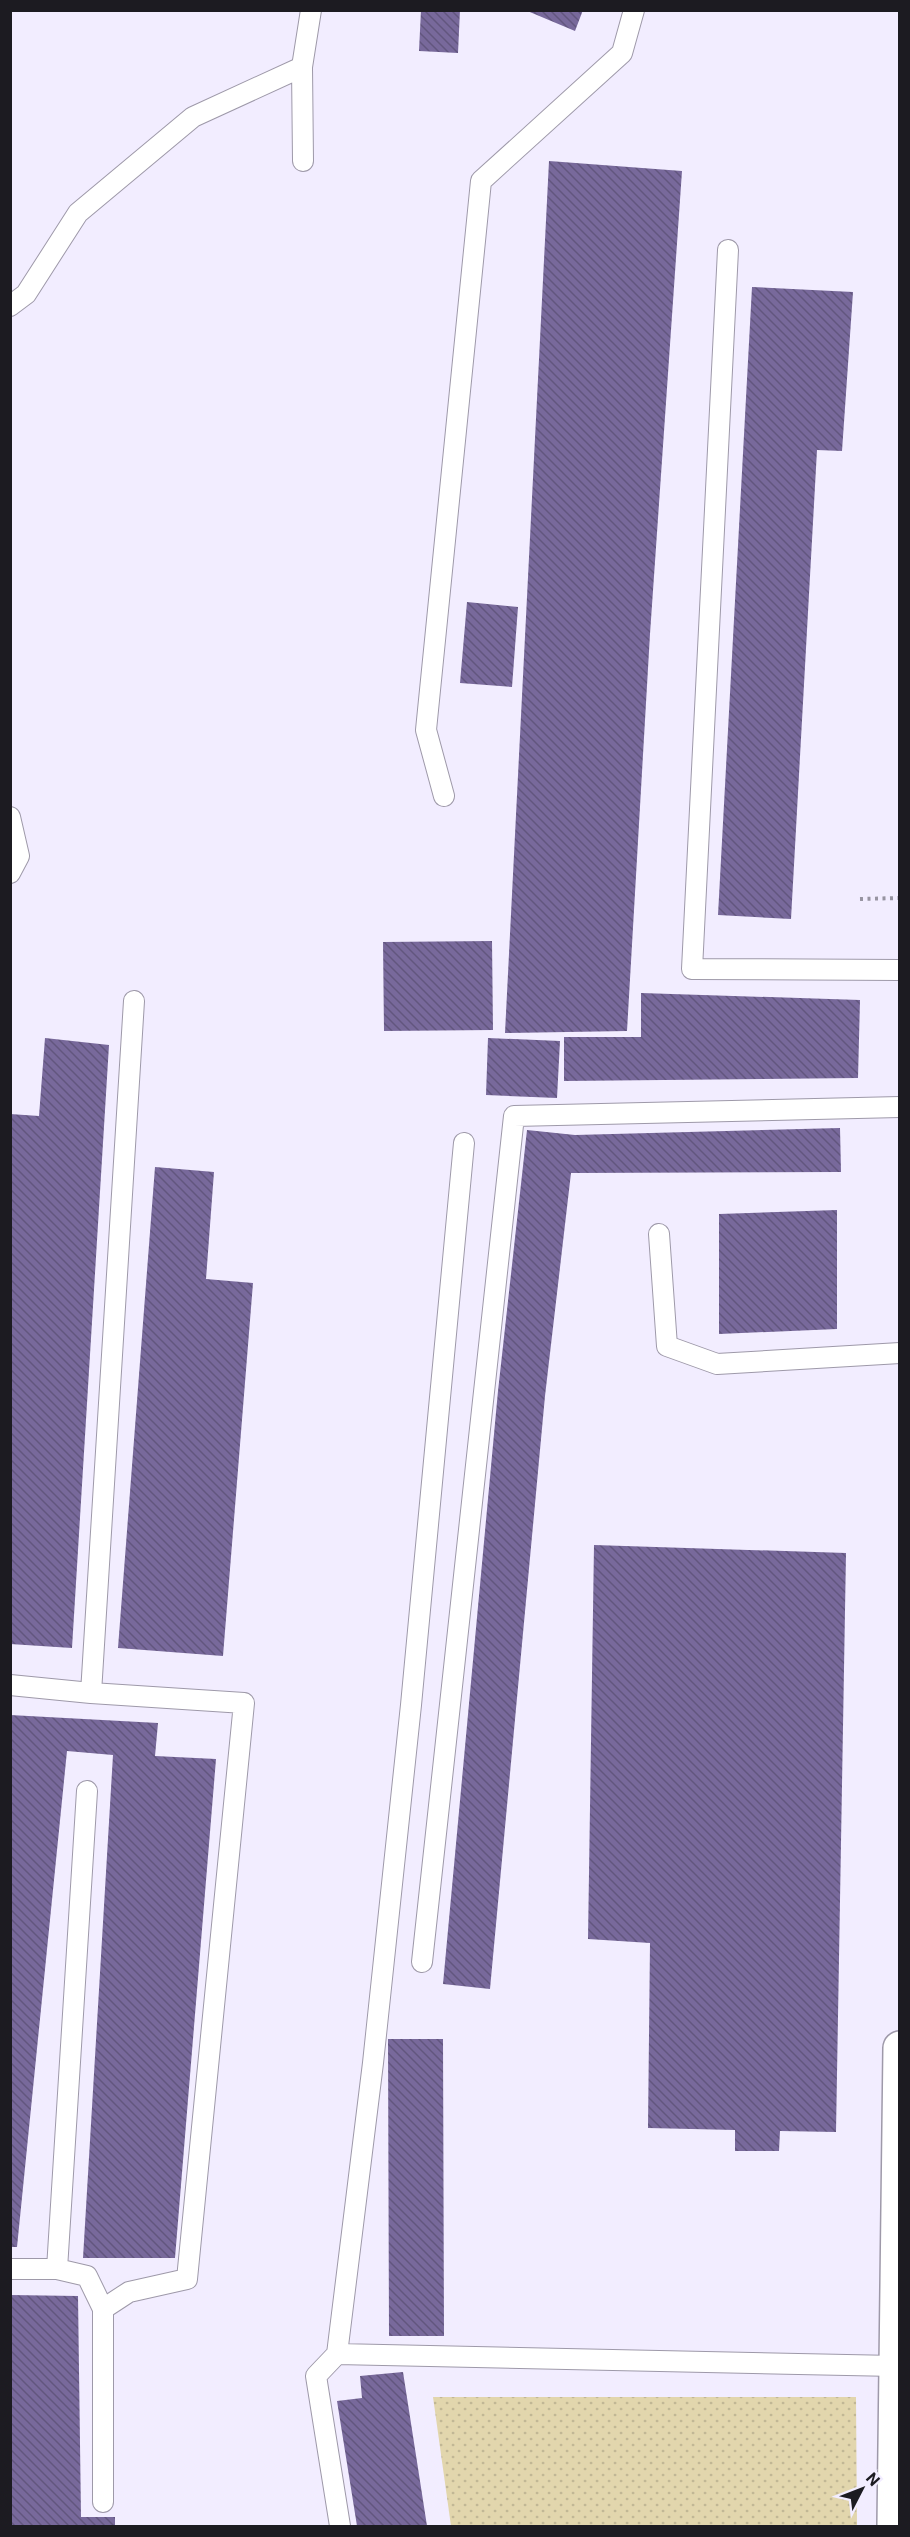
<svg xmlns="http://www.w3.org/2000/svg" width="910" height="2537" font-family="Roboto,sans-serif">
<style>
.park{fill:url(#park-dots)}
.building{fill:url(#building-back-hatch)}
.lines{fill:none;stroke-linecap:round;stroke-linejoin:round}
.service-casing{stroke:#9e99a9;stroke-width:22}
.minor-casing{stroke:#9e99a9;stroke-width:36}
.path{stroke:#9794a1;stroke-width:4;stroke-dasharray:3 4.5;stroke-linecap:butt}
.service{stroke:#fff;stroke-width:20}
.minor{stroke:#fff;stroke-width:33}
</style>
<defs>
<pattern id="park-dots" width="8" height="8" patternUnits="userSpaceOnUse" patternTransform="scale(1.5)"><rect width="8" height="8" fill="#e2d6ad"/><path d="M2 2h.1M6 6h.1" fill="none" stroke="#c1b795" stroke-width="1.8" stroke-linecap="round"/></pattern>
<pattern id="building-back-hatch" width="6" height="6" patternUnits="userSpaceOnUse" patternTransform="scale(1.5)"><rect width="6" height="6" fill="#78699b"/><path d="M-1 5l2 2M0 0l6 6M5-1l2 2" fill="none" stroke="#62567e"/></pattern>
</defs>
<rect width="100%" height="100%" fill="#f2edff"/>
<path class="park" d="M433 2397H856L857 2526H451Z"/>
<path class="building" d="M421 10H460L458 53 419 51Z
M525 10H583L575 31Z
M549 161 682 171 650 634 627 1031 505 1033Z
M752 287 853 292 842 451 817 450 791 919 718 915Z
M467 602 518 607 512 687 460 683Z
M492 941 493 1030 384 1031 383 942Z
M641 993 860 1000 858 1078 564 1081V1037H641Z
M45 1038 109 1045 72 1648 10 1644V1114L39 1116Z
M488 1038 560 1041 557 1098 486 1095Z
M840 1128 841 1172 571 1173 545 1396 490 1989 443 1984 498 1391 527 1130 575 1135Z
M155 1167 214 1172 206 1279 253 1283 223 1656 118 1648Z
M837 1210V1329L719 1334V1214Z
M594 1545 846 1553 836 2132 780 2131 779 2151H735V2130L648 2128 650 1943 588 1939Z
M10 1715 158 1723 155 1756 216 1759 175 2258H83L113 1755 67 1751 17 2247H10Z
M388 2039H443L444 2336H389Z
M10 2295 78 2296 81 2517H115V2526H10Z
M403 2372 427 2526H357L337 2401 362 2398 360 2376Z"/>
<g class="lines">
<g class="service-casing">
<path id="service" d="M303 161 302 67 311 10
M728 250 692 969 900 970
M10 306 26 294 78 213 193 117 302 67
M444 796 426 730 481 181 622 53 634 10
M10 817 19 856 10 873
M464 1143 411 1705 373 2063 337 2354 895 2366
M659 1234 667 1346 717 1364 900 1353
M10 1685 91 1693 244 1703 187 2279 129 2292 103 2309 87 2276 57 2269H10
M91 1693 134 1001
M422 1962 514 1116 900 1107
M57 2269 87 1791
M103 2309V2502
M337 2354 316 2376 340 2526"/>
</g>
<g class="minor-casing">
<path id="minor" d="M894 2526 900 2048"/>
</g>
<path class="path" d="M860 899 900 898"/>
<use href="#service" class="service"/>
<use href="#minor" class="minor"/>
</g>
<rect width="910" height="2537" fill="none" stroke="#1c1b21" stroke-width="24"/>
<g transform="translate(862 2489) rotate(48)" stroke="#f2edff" stroke-width="4.5" paint-order="stroke">
<path d="M0-4.5L10 22L0 15L-10 22Z" fill="#1c1b21"/>
<text y="-9" font-size="16" font-weight="bold" text-anchor="middle" fill="#1c1b21">N</text>
</g>
</svg>
